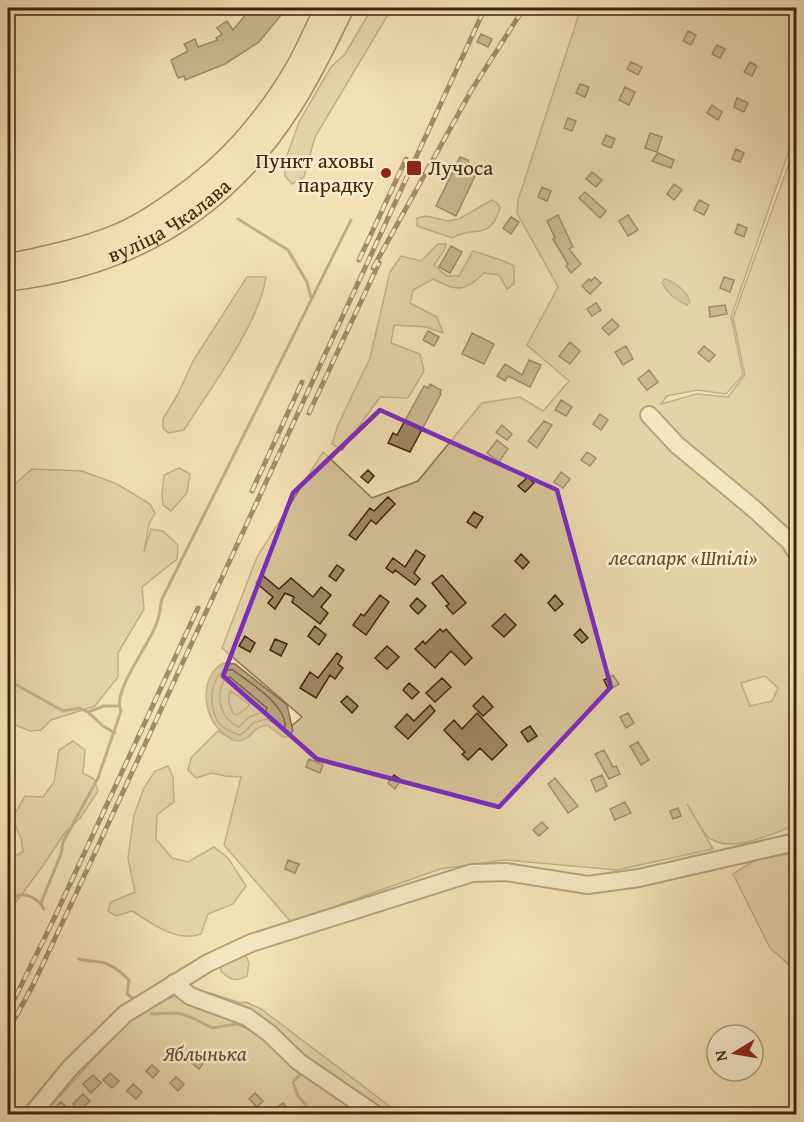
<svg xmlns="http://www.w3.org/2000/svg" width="804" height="1122" font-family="'Gentium Book Plus',serif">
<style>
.green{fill:#d5c197;stroke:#8b7251;stroke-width:1.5;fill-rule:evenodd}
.water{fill:#b6a17b;stroke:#876f4e;stroke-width:1.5}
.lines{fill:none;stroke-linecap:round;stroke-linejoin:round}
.shore{stroke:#7c6243;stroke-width:1.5}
.stream{stroke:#876f4e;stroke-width:3}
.building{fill:#9e8663;stroke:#41240b;stroke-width:1.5}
.minor-casing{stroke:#6e5335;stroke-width:20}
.major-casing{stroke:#41240b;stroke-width:24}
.minor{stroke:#f7ecce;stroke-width:16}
.major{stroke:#f3e1b4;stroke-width:21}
.rail-casing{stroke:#41240b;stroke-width:5}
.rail{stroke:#f7ecce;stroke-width:3;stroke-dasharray:9;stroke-linecap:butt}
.marked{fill:none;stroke:#7b2cbf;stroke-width:4.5;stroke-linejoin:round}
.poi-dot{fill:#8f2418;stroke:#f7ecce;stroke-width:2}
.labels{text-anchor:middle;stroke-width:5;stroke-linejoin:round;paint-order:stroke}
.poi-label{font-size:21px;fill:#41240b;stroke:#f7ecce;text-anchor:end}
.street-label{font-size:21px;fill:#41240b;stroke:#f7ecce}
.park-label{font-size:21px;font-style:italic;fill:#664b2e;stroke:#f7ecce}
</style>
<rect width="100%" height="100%" fill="#f3e1b4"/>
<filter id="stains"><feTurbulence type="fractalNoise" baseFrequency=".00333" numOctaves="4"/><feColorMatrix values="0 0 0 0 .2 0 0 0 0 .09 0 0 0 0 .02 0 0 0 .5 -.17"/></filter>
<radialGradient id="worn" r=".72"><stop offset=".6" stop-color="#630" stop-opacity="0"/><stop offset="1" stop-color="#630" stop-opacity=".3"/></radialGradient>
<path class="green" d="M372 8H392L315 137 304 177 292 184 285 176V161L299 122 331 67 345 54Z
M581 8H796V131L731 317 743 375 726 394 697 390 667 396 661 404 697 394 728 397 745 375 733 318 796 144V825C774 833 733 853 711 839 703 835 693 813 687 804L713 849 617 870 504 860 440 869 291 922 224 845 241 777 225 776 212 773 196 778 188 770 191 758 218 731 233 740 249 737 256 728 267 725 281 735 302 717 222 648 257 557 323 452 372 498 418 481 482 403 520 397 543 411 569 381 527 345 558 287 517 213 518 200ZM765 676 778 688 772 701 750 706 741 683Z
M492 200 498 204 500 208C489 243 477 224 452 238L417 226V218L426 216 448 221 459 219Z
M438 244H446L445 249 434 265 447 276H459L473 251 504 261 514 266V284L507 289 499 275 484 273C464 293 457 291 433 279L413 290 410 303 437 317 443 333 426 327 394 325 391 343 420 354 424 371 408 398 380 397 342 450 332 444 338 425 370 358 390 272 401 256 421 261Z
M247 277H266C259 324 210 389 184 430L168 433 163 428V419L178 394 193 361Z
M179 468 190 474 187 493 171 511 163 505 162 495 164 475Z
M32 469 82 471 117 484 150 504 155 513 149 524 144 552 151 529 163 531 178 545 177 559 142 587 144 609 118 653V677L95 706 51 720 41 730 30 731 13 724 8 725V490Z
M73 741 85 750 83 773 94 779 98 791 81 817 64 834 42 867 16 902 8 897V859L23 852 21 838 12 819 25 796 43 797 54 782 59 750Z
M168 766 173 777 174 802 157 815 156 839 172 858 188 862 214 847 228 858 246 886 233 904 208 914 201 934C176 943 152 923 132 911L116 916 108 911 111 902 135 892 128 858 134 815 144 788 155 771Z
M796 853V971L770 948 733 874 757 859Z
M246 956 249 963 247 976C235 982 230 980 221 971V964L237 957Z
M210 993 241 1003 246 1002 261 1009 400 1114H44L103 1048C109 1029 159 999 178 996L179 998Z"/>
<path class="water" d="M664 279C674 281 688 292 690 302L687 305C676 300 667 293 662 283Z
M224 663 235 664 287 705 293 731 287 737H283L267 725C264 726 261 726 258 728 251 732 249 740 239 741 234 741 230 738 226 735 203 722 197 676 224 663Z"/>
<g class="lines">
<path class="shore" d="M225 670H233C250 683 287 705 285 727H282L266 719 253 723 245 732 239 735C234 733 226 730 222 726 208 713 208 680 225 670Z
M230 677 267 708 266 711 249 717 239 727C220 719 214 695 226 678Z
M231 691 249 704 248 707 237 715 234 714C230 708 226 697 231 691Z"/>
<path class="stream" d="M238 219 288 250 307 282 311 298
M8 680 63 711 79 708 88 712 104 706H118
M88 712 103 726 115 733
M41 903 61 854 63 842 98 778 121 711C111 692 151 643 157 622 160 615 160 607 162 599L351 220
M8 905C11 902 14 897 19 895 29 893 40 901 44 909
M79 959C86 961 91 961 99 962 111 963 121 972 129 980L127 994 135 1000
M151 1014 178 1013 195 1019 212 1028 237 1024 253 1031
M299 1069 300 1075 293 1082 298 1096 309 1109 336 1112 339 1114"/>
</g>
<path class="building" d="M240 8H282L279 12 282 14 259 42 225 64 185 80 184 76 178 78 171 60 188 51 184 44 195 39 198 47 218 40 216 38 222 34 217 28 227 21 233 30 247 13Z
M688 31 696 35 691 45 683 41Z
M481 34 492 39 488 47 477 42Z
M717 45 725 49 720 58 712 54Z
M631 62 642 67 638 75 627 69Z
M750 62 757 66 752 76 744 72Z
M580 84 589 87 585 97 576 93Z
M625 87 635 92 629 105 619 100Z
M737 98 748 103 744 112 734 107Z
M712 105 722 112 718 120 707 113Z
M568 118 576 121 572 131 564 128Z
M650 133 662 137 657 152 645 148Z
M606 135 615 139 611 148 602 144Z
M736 149 744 153 740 162 732 159Z
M658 153 674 160 671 168 652 161Z
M460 157 468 160 475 176 456 216 436 206Z
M592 172 602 180 596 187 586 179Z
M674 184 682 190 674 200 667 194Z
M542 187 551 191 547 201 538 197Z
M585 192 606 211 600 218 579 198Z
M699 200 709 205 704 215 694 210Z
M558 215 573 247 569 249 581 264 571 273 566 266 568 264 553 239 555 238 547 221Z
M628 215 638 230 628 236 619 221Z
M511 217 519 222 511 234 503 228Z
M738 224 747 228 744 237 735 233Z
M451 246 462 252 450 273 439 267Z
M595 277 601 283 590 294 582 286 589 279 591 281Z
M724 277 734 280 730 292 720 288Z
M596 303 601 310 592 316 587 309Z
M725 305 727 314 710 317 709 307Z
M612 319 619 326 609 335 602 328Z
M428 331 439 337 434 346 423 340Z
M472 333 494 344 484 364 462 354Z
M570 342 580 351 570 364 559 356Z
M626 346 633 359 623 365 615 352Z
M704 346 715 355 709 362 698 353Z
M529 360 541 365 530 387 508 376 505 381 497 376 505 364 522 375Z
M649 370 658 382 647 390 638 379Z
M430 384 441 390 440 393 441 394 410 452 388 443 393 433 397 435 424 386 428 388Z
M561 400 572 407 566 416 555 410Z
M600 414 608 420 601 430 593 424Z
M544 421 552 425 537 448 528 441Z
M502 425 512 434 507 440 496 432Z
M497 440 508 449 499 462 487 453Z
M587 452 596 458 590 466 581 460Z
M368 470 374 476 368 483 361 477Z
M561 472 570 479 563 488 554 482Z
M528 477 534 483 525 492 518 486Z
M388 497 395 504 376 524 371 520 356 540 349 535 370 508 374 511Z
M474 512 483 517 476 528 467 522Z
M416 550 425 556 414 573 420 579 415 585 395 570 393 573 386 568 393 558 405 567Z
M521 554 529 562 523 569 515 561Z
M337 565 344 570 336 581 329 576Z
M262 575 279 589 291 578 313 597 321 587 331 595 321 607 328 613 320 624 292 602 294 597 285 593 275 609 268 603 273 597 256 583Z
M442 575 466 603 453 614 446 606 449 604 432 583Z
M380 595 389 602 366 635 353 625 361 614 364 616Z
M555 595 563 604 555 611 548 603Z
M417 598 426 606 418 614 410 606Z
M505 614 516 625 504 637 492 626Z
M315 626 326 635 319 645 308 636Z
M440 629 443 632 446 629 472 658 465 665 451 651 435 668 415 649 423 641 425 644Z
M580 629 588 638 582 643 574 635Z
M245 636 255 643 250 652 239 646Z
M275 639 287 644 281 656 270 650Z
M387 646 399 657 387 669 375 658Z
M337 653 342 657 338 664 343 668 335 679 330 675 316 698 300 688 310 672 318 678Z
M613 675 619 684 609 690 604 680Z
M442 678 451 687 435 702 426 693Z
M409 683 419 692 412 699 403 690Z
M347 696 358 706 352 713 341 702Z
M483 696 493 707 483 716 473 706Z
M430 705 435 711 408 739 395 727 407 714 414 721Z
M477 713 507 745 492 760 480 748 468 760 462 754 465 752 444 730 454 720 462 729Z
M628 713 634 723 626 728 620 717Z
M530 726 537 736 528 742 521 732Z
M638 742 649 760 641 765 630 746Z
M604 750 613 767 616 766 620 774 609 779 595 754Z
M309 759 323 765 320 773 306 767Z
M394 775 401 780 395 789 388 783Z
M602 775 607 786 596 792 591 780Z
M555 778 578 806 568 813 548 784Z
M625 802 631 813 615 820 610 809Z
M678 808 681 816 673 819 670 811Z
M542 822 548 828 539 836 533 830Z
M288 860 299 864 295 873 285 869Z
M198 1050 208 1057 199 1069 189 1061Z
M152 1065 159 1071 153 1078 146 1071Z
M110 1073 119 1081 112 1088 103 1080Z
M93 1075 101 1083 91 1093 83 1084Z
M176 1077 184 1084 178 1091 170 1083Z
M133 1084 142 1092 136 1099 127 1091Z
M255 1093 263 1101 257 1107 249 1099Z
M83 1094 90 1101 79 1111 73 1104Z
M61 1102 73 1114H47Z
M283 1103 292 1114H282L276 1108Z"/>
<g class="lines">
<g class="minor-casing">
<path id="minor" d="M649 415 677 445 753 508 790 542 796 552
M174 983 190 996 247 1017 269 1033 299 1062 375 1114
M32 1114 69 1069 125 1014 208 963 251 943 472 873 506 872 588 885 639 878 796 842"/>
</g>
<g class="major-casing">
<g id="major">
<path d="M8 265C45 257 82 250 118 235 138 227 159 213 177 200 228 164 264 123 296 69 307 50 316 28 326 8"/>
<path id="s1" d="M8 280C129 266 226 209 292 104 312 73 327 40 343 8"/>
</g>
</g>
<use href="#minor" class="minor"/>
<use href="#major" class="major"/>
<g class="rail-casing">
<path id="rail" d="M359 260 406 159
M373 268 471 91 524 8
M309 413 379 263
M252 491 302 382
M8 1012 51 925 198 608
M8 1031 33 985 74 898 485 8"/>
</g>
<use href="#rail" class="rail"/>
</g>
<path d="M0 0H804V1122H0ZM380 410 557 490 611 687 499 807 317 759 223 676 293 493Z" fill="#f3e1b4" fill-opacity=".55" fill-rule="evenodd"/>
<path class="marked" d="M380 410 557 490 611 687 499 807 317 759 223 676 293 493Z"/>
<g class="poi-dot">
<rect x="406" y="160" width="16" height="16" rx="3"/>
<circle cx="386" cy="173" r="6"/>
</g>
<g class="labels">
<g class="poi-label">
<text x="374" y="168">Пункт аховы<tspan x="374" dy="24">парадку</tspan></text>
<text x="428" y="175" text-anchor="start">Лучоса</text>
</g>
<g class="street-label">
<text dy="7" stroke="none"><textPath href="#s1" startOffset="174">вуліца Чкалава</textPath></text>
</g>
<g class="park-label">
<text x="683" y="565">лесапарк «Шпілі»</text>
<text x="205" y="1061">Яблынька</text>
</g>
</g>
<rect width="804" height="1122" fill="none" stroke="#f3e1b4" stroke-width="30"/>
<rect x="9" y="9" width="786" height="1104" fill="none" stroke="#41240b" stroke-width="3"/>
<rect x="15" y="15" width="774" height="1092" fill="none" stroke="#41240b" stroke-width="1.5"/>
<g transform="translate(735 1053) rotate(259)"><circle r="28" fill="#f7ecce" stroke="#ae9c80" stroke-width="1.5"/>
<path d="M0-4.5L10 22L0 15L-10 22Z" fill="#8f2418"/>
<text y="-9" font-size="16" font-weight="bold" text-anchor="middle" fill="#41240b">N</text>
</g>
<rect width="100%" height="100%" filter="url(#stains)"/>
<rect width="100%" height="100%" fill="url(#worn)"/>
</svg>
